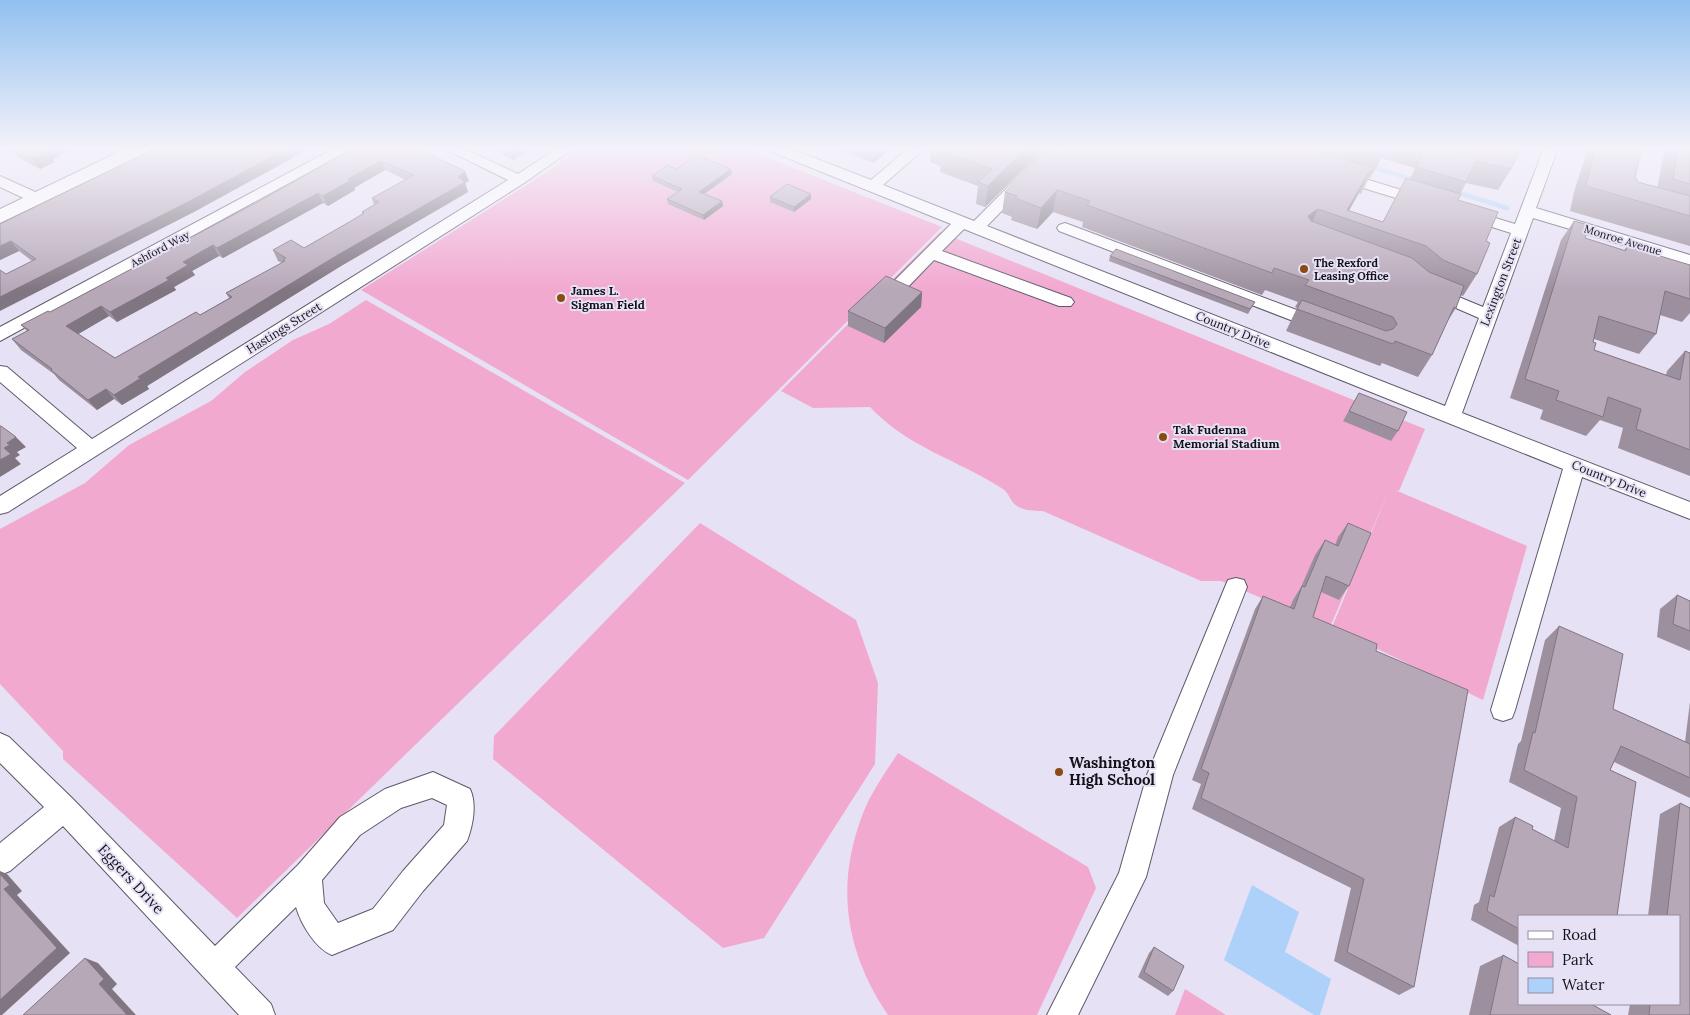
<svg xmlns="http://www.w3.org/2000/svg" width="1690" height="1015" font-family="Lora,serif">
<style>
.green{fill:#f2a9d0}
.water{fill:#aed1fa}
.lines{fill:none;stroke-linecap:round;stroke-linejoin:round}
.stream{stroke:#aed1fa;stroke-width:4.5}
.minor-casing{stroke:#5e5969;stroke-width:2}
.major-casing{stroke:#5e5969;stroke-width:2}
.minor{fill:#fff;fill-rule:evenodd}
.major{fill:#fff;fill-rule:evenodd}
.wall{fill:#9d909e;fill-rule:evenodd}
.shaded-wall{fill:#807681}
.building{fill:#b7a8b8;stroke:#807681;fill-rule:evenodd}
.poi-dot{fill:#8b4c13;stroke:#e7e1f5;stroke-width:2}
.labels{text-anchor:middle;stroke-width:4;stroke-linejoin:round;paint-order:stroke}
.far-street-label{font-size:11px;fill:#141219;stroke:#e7e1f5}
.far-poi-label{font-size:11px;font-weight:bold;fill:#141219;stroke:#e7e1f5;text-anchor:start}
.street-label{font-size:12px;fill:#141219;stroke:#e7e1f5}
.poi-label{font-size:12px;font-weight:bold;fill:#141219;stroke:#e7e1f5;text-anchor:start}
.near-poi-label{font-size:15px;font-weight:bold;fill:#141219;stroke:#e7e1f5;text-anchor:start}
.near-street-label{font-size:15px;fill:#141219;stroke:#e7e1f5}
</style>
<rect width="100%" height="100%" fill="#e7e1f5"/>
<path class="green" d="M580 148H743L942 227 688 480 361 290 547 172Z
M940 232 1425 429 1399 491 1395 490 1527 546 1483 700 1332 627 1390 488 1330 627 1221 581H1201L1043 511C1034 511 1025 511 1017 506 1011 503 1009 493 1003 489 958 460 907 447 870 407L813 408 781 391Z
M366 300 685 483 237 918 63 759V751L0 684V529L85 483 129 445 211 401 245 372 293 340 329 324Z
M700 523 856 620 878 683 875 764 764 938 723 948 493 759 494 736Z
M898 753 1088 867 1096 888 1037 1015H888C846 953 835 887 862 816 870 794 885 773 898 753Z
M1185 989 1226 1015H1175Z"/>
<path class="water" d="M1252 885 1299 912 1285 952 1331 979 1320 1015H1314L1224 960Z"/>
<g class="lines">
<path class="stream" d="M1369 166 1415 180
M1453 191 1507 208"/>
<g class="minor-casing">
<path id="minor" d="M335 148H353L0 341V327Z
M443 148H462L518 174 557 148H574L524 183 8 512 0 514V496L77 448 0 382V366L7 367 92 439 508 180Z
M768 148H789L871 180 909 148H925L883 185 974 221 1047 148H1063L987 226 1445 406 1479 318 1426 295 1423 291 1426 287 1432 286 1483 307 1511 233 1460 217 1458 214 1466 209 1515 224 1544 148H1558L1536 208 1690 255V265L1533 218 1462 413 1690 502V519L1582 477 1515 710 1512 718 1503 721 1494 718 1491 710 1563 469 964 229 942 251 1071 298 1074 302 1071 306H1059L934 260 905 290H893L890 286 893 282 951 224 770 151Z
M1339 171 1431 199 1433 202 1425 207 1334 179 1331 176Z
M0 176 44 196 46 199 38 204 32 202 0 187Z
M1065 223 1326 321 1329 325 1326 329H1314L1059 231 1057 228 1059 225Z
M1236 578 1244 580 1247 587 1173 775 1146 877 1078 1015H1047L1119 873 1147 775 1225 587 1228 580Z
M0 733 9 737 73 799 215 946 298 865 340 817 385 789 433 772 470 789C477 804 473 825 467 841L423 891 393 930 332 955C315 948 301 924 296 907L235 967 271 1004 275 1015H239L63 826 10 871 0 875V843L44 807 0 763ZM432 798 447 805 444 825 403 871 373 909 338 923 324 903 322 880 360 835 401 808Z"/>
</g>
<g class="major-casing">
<path id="major" d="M127 148H151L148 152 0 223V209Z"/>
</g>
<use href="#minor" class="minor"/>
<use href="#major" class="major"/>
</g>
<path class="wall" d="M352 148H416L469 181 465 183 468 192 341 266 147 386 149 389 122 405 114 399 97 410 59 380 54 374 21 350 12 339 27 331 21 325 50 312 256 203 353 149ZM385 170 406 180 372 198 374 205 362 212 363 214 351 221 304 248 273 250 278 261 282 263 226 293 229 298 200 315 115 358 78 334 109 316 117 322 176 290 174 287 195 275 192 271 219 256 223 258 323 203 328 206 355 190 354 188Z
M491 148H532L513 160Z
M834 148H891L874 163Z
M931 148H1002L1010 151 1013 148H1042V151L985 207 976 204 978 186 940 172 941 166 930 162Z
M1070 148H1456L1455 150 1466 153 1472 150V148H1521L1511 169 1498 190 1466 183 1460 194 1458 200 1486 241 1477 274 1463 296 1460 295 1456 308 1447 322 1432 355 1418 377 1382 363 1380 366 1286 331 1297 308 1295 307 1298 302 1265 290 1262 295 1082 227 1083 222 1053 212 1037 229 1011 220 1012 217 1002 213 1005 192 1064 155ZM1381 158 1415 168 1410 179 1383 222 1349 211 1359 193 1361 194 1369 178H1370Z
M1588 148H1642L1635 177 1638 182 1657 188 1665 148H1690V246L1570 211 1574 192Z
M12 149 58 156 59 157 53 159 55 162 40 169 19 158Z
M677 169H731L732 174 704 194 722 201 723 206 704 220 668 204 667 199 678 192 653 181 652 176Z
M770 197 811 199 794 212 770 202Z
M194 212 6 274 32 261 19 251 0 260V224Z
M1574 221 1585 238 1624 250 1627 246 1690 265V313L1682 322 1660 315 1656 334 1639 354 1594 339 1593 342 1594 350 1666 375 1667 371 1685 351 1690 353V476L1618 448 1623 428 1600 420 1586 436 1540 419 1543 410 1510 398 1561 240Z
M1110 256 1255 302 1248 314 1109 261Z
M922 292 921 307 884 343 848 326V311Z
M1359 393 1398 431 1391 441 1343 421Z
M1348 523 1349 586 1339 600 1321 592 1313 617 1376 651 1414 987 1399 995 1334 961 1351 888 1192 809 1201 784 1192 780 1255 609 1263 596 1290 607 1293 600 1301 587 1315 555 1325 540 1335 545 1338 537Z
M1677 595 1690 601V651L1657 637 1660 609Z
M1559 626 1613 709 1685 742 1690 702V798L1614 762 1610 770 1636 782 1519 916V946L1471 920 1474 905 1479 902 1499 827 1515 817 1532 829 1554 841 1561 808 1509 782 1518 744 1521 741 1545 640Z
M1680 803 1690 1015H1628L1630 1004H1679V916H1648L1660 814Z
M1154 947 1173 991 1168 996 1138 977 1149 953Z
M1503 955 1611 1015H1469L1480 966Z"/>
<path class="shaded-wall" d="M49 148H73L58 156 59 157 53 159 55 162 40 169 32 159 45 150Z
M288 148H311L194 212 0 311V297Z
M514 148H532L513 160 510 151Z
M880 148H891L874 163V153Z
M1026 148H1042V151L985 207 988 186Z
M1385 148H1386L1381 158 1370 178Z
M381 161 385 170 354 188 355 190 328 206 323 196 348 179Z
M731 169 732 174 700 197 699 192Z
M465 171 469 181 465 183 468 192 341 266 147 386 149 389 122 405 114 395 138 377 458 177Z
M1369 172 1359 193 1344 218 1347 210Z
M1057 190 1053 212 1037 229 1041 208Z
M318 193 323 203 223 258 217 248Z
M811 194V199L794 212V207Z
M722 201 723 206 704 220 703 215Z
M1318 209 1309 231 1308 216Z
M11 241 19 251 0 260V246Z
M213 245 219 256 192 271 195 275 174 287 176 290 117 322 110 312 166 278 183 262Z
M922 292 921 307 884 343 885 328Z
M101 306 109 316 75 336 66 326Z
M106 389 114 399 97 410 88 400Z
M16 437 26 447 17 452 20 455 15 458 21 464 0 477V460L4 448 7 443Z
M0 871 7 874 22 891 17 895 70 953 2 1015H0V1000L4 889 0 874Z
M85 958 98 963 117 984 112 989 136 1015H127L99 984Z"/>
<path class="building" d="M13 148H49L45 150 48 152 32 159 12 149Z
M156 148H288L188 202 0 297V270L6 274 36 259 11 241 0 246V224Z
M354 148H416L465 171 458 177 465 182 336 256 138 377 141 378 114 395 106 389 88 400 51 370 52 369 12 339 29 330 21 325 48 311 50 312 256 203ZM381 161 414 175 372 198 379 202 362 212 364 213 351 221 304 248 291 240 273 250 286 258 283 260 285 261 226 293 232 297 200 315 196 312 115 358 66 326 101 306 110 312 169 280 166 278 188 265 183 262 213 245 217 248 318 193 323 196 351 180 348 179Z
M505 148H514L510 151Z
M860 148H880L874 153Z
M945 148H1002L1010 151 1013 148H1026L988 186 978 182 992 169 942 151Z
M1070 148H1307L1374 168 1372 172H1369L1347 210 1383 222 1406 178 1461 194 1458 200 1498 212 1486 241 1490 243 1477 274 1443 260 1426 246 1318 209 1308 216 1311 221 1412 258 1429 272 1464 286 1456 308 1454 307 1432 355 1395 341 1393 344 1297 309 1302 300 1386 331 1393 329 1397 324 1393 317 1305 285 1309 280 1274 268 1272 273 1087 205 1090 201 1057 190 1041 208 1015 198 1017 196 1005 192 1047 149 1064 155Z
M1352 148H1385L1380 156Z
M1426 148H1449L1466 153 1475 148H1521L1511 169 1476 161 1466 182 1416 167Z
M1596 148H1642L1635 177 1638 182 1690 196V216L1586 186 1590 168Z
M1678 148H1690V184L1673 179Z
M696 155 731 169 699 192 722 201 703 215 667 199 682 189 652 176 668 165 677 169Z
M787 184 811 194 794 207 770 197Z
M1574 221 1589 225 1585 238 1626 251 1627 246 1690 265V299L1665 291 1656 334 1599 316 1593 342 1596 343 1594 350 1680 380 1685 351 1690 353V450L1636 429 1641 409 1608 397 1603 417 1556 400 1559 391 1525 379Z
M1116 249 1255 302 1250 309 1110 256Z
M886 276 922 292 885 328 848 311Z
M1359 393 1407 412 1398 431 1349 411Z
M0 426H1L16 437 7 443 10 445 4 448 11 454 0 460Z
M1348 523 1371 533 1349 586 1326 576 1313 617 1377 644 1376 651 1468 690 1414 987 1347 952 1364 879 1201 798 1209 773 1201 769 1263 596 1294 609 1302 586 1305 587 1325 540 1338 546Z
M1677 595 1690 601V631L1673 624Z
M1559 626 1623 654 1613 709 1690 744V778L1621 746 1610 770 1636 782 1617 916H1519V929L1487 911 1490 895 1494 897 1515 817 1533 826 1532 829 1568 848 1577 797 1524 770 1533 732 1535 733Z
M1680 803 1690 808V1015H1649L1650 1004H1679V916H1667Z
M0 874 10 885 4 889 57 948 0 1000Z
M1154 947 1184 966 1173 991 1144 972Z
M1503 955 1519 964V1004H1591L1611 1015H1490Z
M85 958 104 979 99 984 127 1015H23Z"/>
<linearGradient id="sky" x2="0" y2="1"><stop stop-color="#91c0ef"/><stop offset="0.51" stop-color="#f4f2fa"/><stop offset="1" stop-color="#f4f2fa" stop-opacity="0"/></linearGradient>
<rect width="1690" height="290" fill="url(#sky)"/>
<g class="poi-dot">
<circle cx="1304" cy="269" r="5"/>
<circle cx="561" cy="298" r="5"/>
<circle cx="1163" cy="437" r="5"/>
<circle cx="1059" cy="772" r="5"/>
</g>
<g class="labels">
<g class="far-street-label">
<text transform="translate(1623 240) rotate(17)" y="4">Monroe Avenue</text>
<text transform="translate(160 249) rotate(-28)" y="4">Ashford Way</text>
</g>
<g class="far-poi-label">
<text x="1314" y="267">The Rexford<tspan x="1314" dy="13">Leasing Office</tspan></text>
</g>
<g class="street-label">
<text transform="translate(1501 282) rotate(-69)" y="4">Lexington Street</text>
<text transform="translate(284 328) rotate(-32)" y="4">Hastings Street</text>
<text transform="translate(1233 330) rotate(22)" y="4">Country Drive</text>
<text transform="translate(1609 479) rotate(22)" y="4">Country Drive</text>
</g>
<g class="poi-label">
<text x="571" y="295">James L.<tspan x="571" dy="14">Sigman Field</tspan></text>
<text x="1173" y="434">Tak Fudenna<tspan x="1173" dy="14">Memorial Stadium</tspan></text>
</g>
<g class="near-poi-label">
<text x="1069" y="768">Washington<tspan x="1069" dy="17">High School</tspan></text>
</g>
<g class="near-street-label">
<text transform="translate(131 879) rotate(47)" y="5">Eggers Drive</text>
</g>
</g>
<rect x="1518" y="915" width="162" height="90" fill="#e7e1f5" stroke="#938e9d"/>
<rect x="1528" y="931" width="25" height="8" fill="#ffffff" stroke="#938e9d"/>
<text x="1562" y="940" font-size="15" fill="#141219">Road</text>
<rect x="1528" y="952" width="25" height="15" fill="#f2a9d0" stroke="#938e9d"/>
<text x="1562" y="965" font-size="15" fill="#141219">Park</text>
<rect x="1528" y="978" width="25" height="15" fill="#aed1fa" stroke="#938e9d"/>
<text x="1562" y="990" font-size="15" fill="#141219">Water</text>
</svg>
